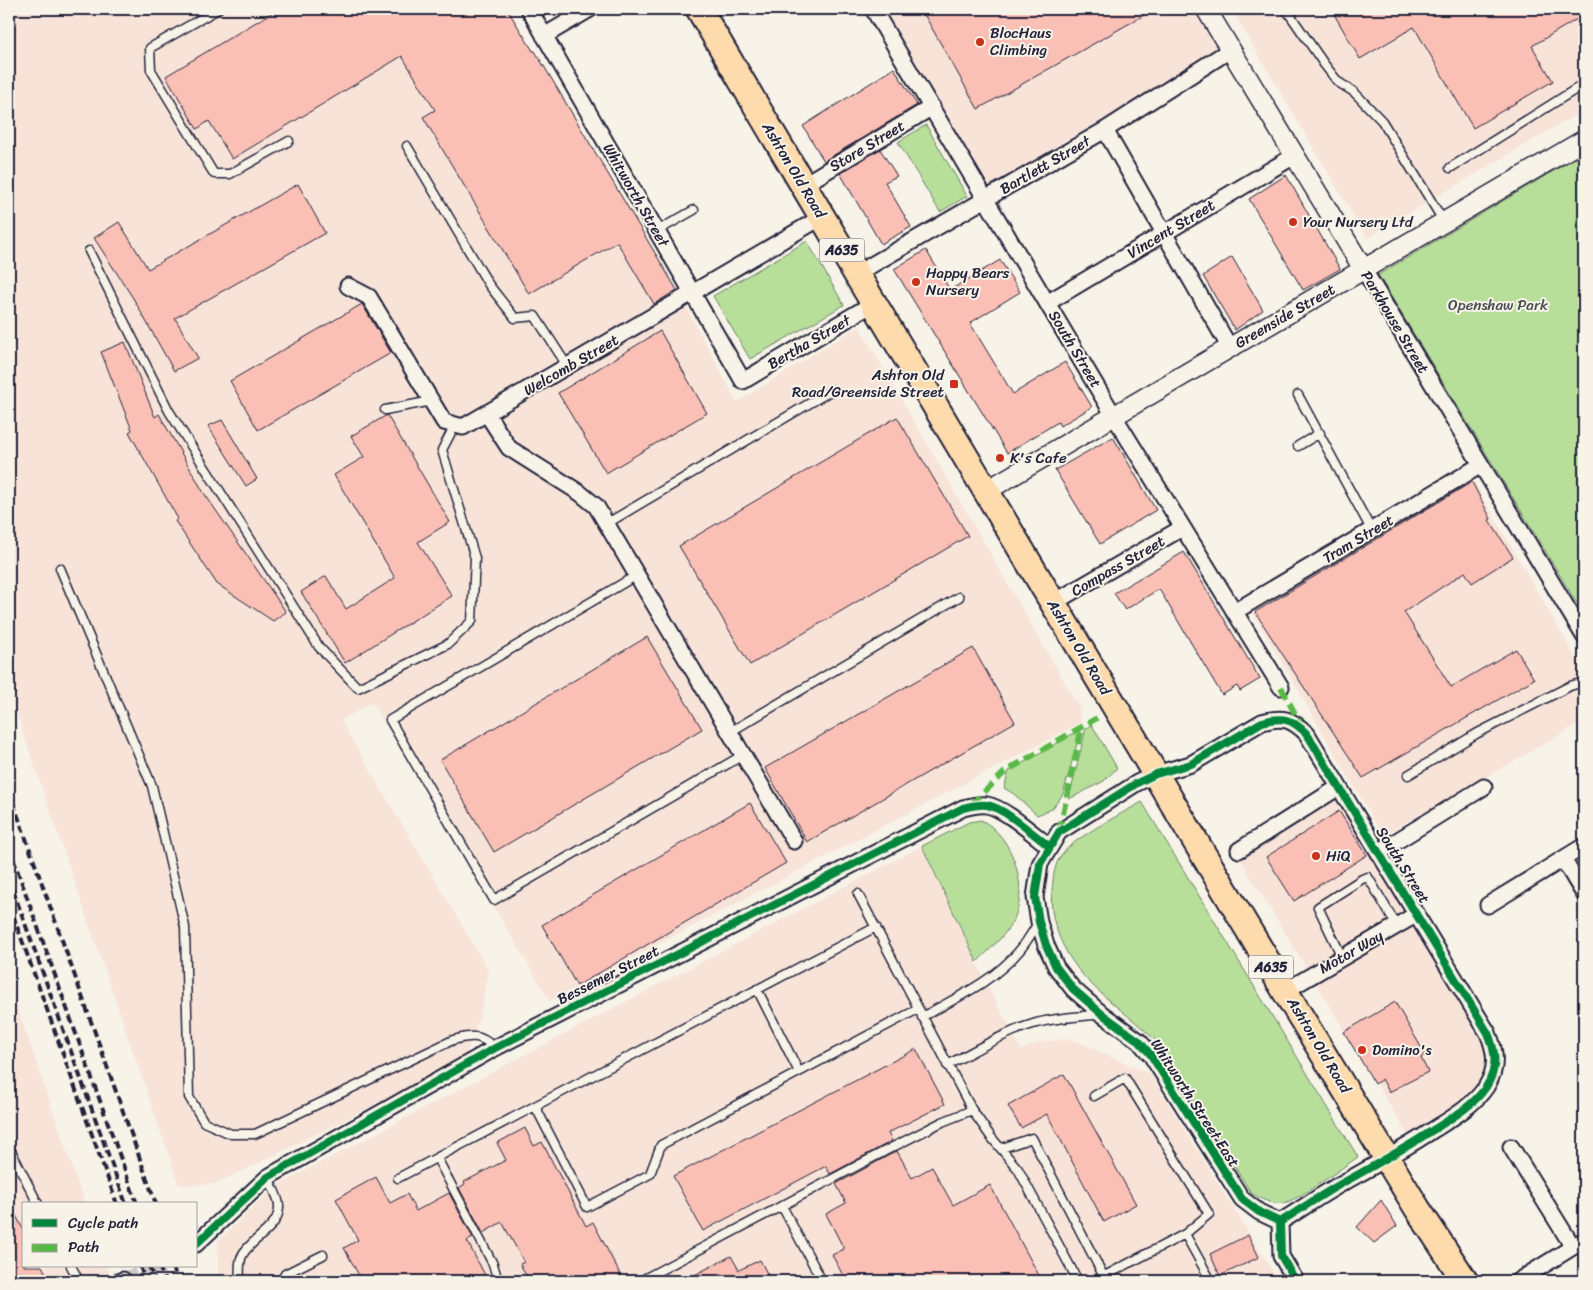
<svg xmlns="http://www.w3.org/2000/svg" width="1593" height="1290" font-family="Sriracha,sans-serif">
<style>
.built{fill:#f8e3d9}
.green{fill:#b7df9a;stroke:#6c806a}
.building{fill:#fabfb5;stroke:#22223b}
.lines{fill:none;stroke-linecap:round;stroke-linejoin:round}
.minor-tunnel{stroke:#ccc9c5;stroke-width:15;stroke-dasharray:15 8;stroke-linecap:butt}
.service-casing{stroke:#22223b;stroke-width:11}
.minor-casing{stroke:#22223b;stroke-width:19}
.tertiary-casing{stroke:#22223b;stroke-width:22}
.trunk-casing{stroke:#22223b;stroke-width:29}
.service{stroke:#f7f3e8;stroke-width:8}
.minor{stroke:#f7f3e8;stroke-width:15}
.tertiary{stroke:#f7f3e8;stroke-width:19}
.trunk{stroke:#fedbac;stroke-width:25}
.rail{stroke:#22223b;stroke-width:4;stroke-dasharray:8 4;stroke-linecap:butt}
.quiet{stroke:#58b947;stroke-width:6;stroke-dasharray:12 6;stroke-linecap:butt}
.cycleway-casing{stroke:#f7f3e8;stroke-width:11}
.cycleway{stroke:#00873e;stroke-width:8}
.poi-dot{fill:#c8321e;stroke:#f7f3e8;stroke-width:2}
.labels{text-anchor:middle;stroke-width:4;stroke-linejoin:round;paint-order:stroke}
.shield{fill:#f7f3e8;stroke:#62616f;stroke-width:1}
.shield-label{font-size:14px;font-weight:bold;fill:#22223b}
.poi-label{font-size:15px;fill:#22223b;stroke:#f7f3e8;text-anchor:start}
.street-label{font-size:15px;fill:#22223b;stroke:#f7f3e8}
.park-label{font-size:15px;fill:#475153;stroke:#f7f3e8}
</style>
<rect width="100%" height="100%" fill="#f7f3e8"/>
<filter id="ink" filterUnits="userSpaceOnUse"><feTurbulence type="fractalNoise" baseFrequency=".02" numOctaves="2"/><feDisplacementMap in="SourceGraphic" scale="10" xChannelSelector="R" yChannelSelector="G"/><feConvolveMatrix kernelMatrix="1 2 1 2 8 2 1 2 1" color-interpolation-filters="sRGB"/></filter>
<g filter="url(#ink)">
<path class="built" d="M9 9H509L677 290 737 402 859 326 1080 709V723L550 1001 372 702 341 721 488 969 481 1012 464 1060 251 1167 214 1184 179 1185 9 692Z
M883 9H1199L1224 52 988 195Z
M1231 9H1584V110L1367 238Z
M1472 479 1584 672V721L1383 836 1252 611Z
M1339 794 1489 1047 1487 1080 1450 1116 1411 1140 1237 854Z
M922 846 985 981 1021 1050 1040 1042 1070 1039 1079 1042 1150 1074 1279 1281H218V1241L260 1200 280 1184Z
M9 983 85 1204H24V1266H107L110 1281H9Z"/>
<path class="green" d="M926 125 967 196 940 212 898 142Z
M1584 153V615L1378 275Z
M807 241 844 305 750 359 713 296Z
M1092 725 1117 768 1104 781 1069 799 1086 728Z
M1079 730 1080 733 1063 794 1052 809 1037 815 1014 794 1004 788 1009 771Z
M1142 802 1358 1157C1343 1167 1299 1200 1284 1203 1272 1205 1261 1199 1251 1193L1156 1041C1120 1005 1079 986 1059 936 1053 921 1050 907 1052 891 1053 879 1054 864 1062 854 1075 837 1121 814 1142 802Z
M981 820C1011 834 1028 884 1016 914 1008 934 991 948 977 962L922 846 969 822Z"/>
<path class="building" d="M278 9H507L533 51H535L677 290 654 304 617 242 529 294 423 117 435 110 402 56 232 159 209 121 197 129 166 76Z
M921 9H1155L978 109Z
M1331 9H1584V15L1532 46 1553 81 1473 128 1414 27 1360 59Z
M894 68 917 105 824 161 803 126Z
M880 149 897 176 885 182 911 227 881 244 840 173Z
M1286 175 1340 269 1303 290 1249 199Z
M298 184 325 233 175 318 198 358 174 371 133 298 94 238 119 222 148 269Z
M926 250 950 290 1000 260 1020 292 970 323 1013 394 1065 362 1092 407 1060 426 1058 422 1007 453 894 269Z
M1232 257 1263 310 1235 330 1203 276Z
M362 304 391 353 258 430 230 381Z
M660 331 707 413 606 473 558 393Z
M125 342 155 417 159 414 204 493 286 612 273 621 217 584 175 521 178 519 129 432 132 430 101 352Z
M387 415 450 522 418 542 452 596 345 663 301 592 326 576 346 609 395 578 334 475 364 457 351 436Z
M897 417 968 536 750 665 679 546Z
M222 420 257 479 246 486 208 426Z
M1113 437 1156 510 1100 544 1055 470Z
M1472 482 1491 519 1489 520 1513 557 1472 583 1465 572 1404 612 1451 687 1516 649 1534 679 1363 778 1255 612Z
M1184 552 1260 679 1240 691 1237 686 1222 695 1159 589 1125 610 1114 593Z
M647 637 702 729 494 852 440 760Z
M973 648 1015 722 807 842 765 768Z
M750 803 786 863 577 986 542 925Z
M1339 811 1367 855 1294 901 1266 857Z
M1395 1002 1425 1054 1421 1058 1428 1072 1389 1092 1382 1079 1375 1084 1344 1032Z
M916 1049 945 1104 888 1133 892 1141 830 1174 826 1166 703 1231 673 1176Z
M1064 1074 1136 1204 1104 1222 1047 1114 1021 1128 1008 1106Z
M525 1128 534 1146 542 1142 586 1226 593 1222 621 1276 611 1281H529L520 1264 524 1262 502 1222 483 1233 459 1188 465 1184 464 1182 506 1160 497 1143Z
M897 1151 912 1178 932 1167 953 1205 990 1185 1042 1281H846L832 1255 844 1249 826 1214 846 1203 836 1184Z
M376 1177 390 1203 407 1194 416 1211 449 1193 473 1238 467 1241 485 1275 473 1281H362L344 1248 358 1240 336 1199Z
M1381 1200 1397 1226 1374 1243 1357 1227Z
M9 1202 24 1231V1266H42L50 1281H9Z
M1248 1235 1259 1257 1220 1276 1210 1254Z
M731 1256 739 1270 760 1260 771 1281H683Z"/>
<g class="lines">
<path class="minor-tunnel" d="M123 1280 158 1266"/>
<g class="service-casing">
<path id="service" d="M218 9 150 48 151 70 214 174H230L289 141
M1286 9 1324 64 1338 82 1354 92 1382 121 1444 222
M407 146 489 285 515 318 535 316 568 367
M1450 168 1584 84
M657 231 694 210
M89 251 169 411 319 647 358 688 448 644 472 621 475 558 442 450 455 425
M1298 395 1372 531
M385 410 432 401
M1298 446 1320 433
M606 524 832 390
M60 568 152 786 185 927 189 1097 204 1122 231 1134H255L453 1040C472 1035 480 1034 495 1048
M637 575 390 720 494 900 743 755
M730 732 959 597
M1408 775 1476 734 1570 686 1584 682
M858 894 972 1110 991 1137 1018 1169 1078 1281
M1342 957 1318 907 1362 879 1368 877 1397 926
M757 989 799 1072
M922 1017C956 998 994 981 1019 951 1027 942 1032 932 1039 922
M947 1065C975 1051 1003 1033 1033 1024 1055 1017 1079 1017 1102 1014
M1094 1096 1125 1078 1209 1214 1185 1234 1095 1281
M535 1106 587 1207 650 1174 661 1145 918 1009
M9 1147 38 1204
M1002 1148 1032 1138 1104 1277
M437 1158 493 1264 498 1281
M398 1178 876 927
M782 1206 822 1281
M1185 1234 1211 1281
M71 1266 79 1281
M240 1281C240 1273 238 1262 243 1254 252 1238 280 1228 279 1206 279 1197 271 1185 268 1177
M282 1281 285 1274 323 1255
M640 1281 887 1150 942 1122 972 1110"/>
</g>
<g class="minor-casing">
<path id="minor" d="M529 9 743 381 874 303
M873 9 1114 416 1281 687
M544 36 590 9
M1105 130 1230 348
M803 185 932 107
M1364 270 1584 636
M856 274 1105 130 1230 50
M348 286 369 297 444 422 463 427 822 217
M1047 303 1294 156
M487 414 509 448 580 493 596 506 794 841
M1053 603 1182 528
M1234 612 1481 465
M1239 850 1339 787
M1379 852 1484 787
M1563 859 1584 894
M1488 905 1584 846
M1285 991 1417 914
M1511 1147 1573 1247
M1280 1222 1259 1212 1242 1199 1151 1055 1139 1041 1102 1014 1073 989 1056 967 1046 945 1039 922 1035 897 1040 864 1059 832 1137 783 1156 774 1191 764 1262 722C1283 716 1292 719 1307 734L1488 1033C1496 1052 1498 1068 1486 1087 1473 1106 1452 1118 1433 1130 1406 1148 1377 1164 1348 1180 1325 1192 1303 1208 1280 1222L1281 1256 1296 1281
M196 1244 268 1177 495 1048 963 808C971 806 979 804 987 805 1005 808 1035 836 1050 847
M120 1281 123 1280
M1518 1281 1584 1240"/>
</g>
<g class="tertiary-casing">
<path id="tertiary" d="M1206 9 1364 270
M986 491 1584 140"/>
</g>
<g class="trunk-casing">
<path id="trunk" d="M699 9 793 168 1285 991 1417 1208 1465 1281"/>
</g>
<use href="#service" class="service"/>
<use href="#minor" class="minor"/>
<use href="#tertiary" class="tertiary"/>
<use href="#trunk" class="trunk"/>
<path class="rail" d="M9 791 156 1204
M9 847 137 1204
M9 879 126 1204
M9 904 117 1204
M140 1266 145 1281
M149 1266 155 1281
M159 1266 165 1281
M173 1266 177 1281"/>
<path class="quiet" d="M1281 687 1302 727
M971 805 1006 771 1097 718
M1059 832 1082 727"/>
<g class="cycleway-casing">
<path id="cycleway" d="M1280 1222 1259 1212 1242 1199 1151 1055 1139 1041 1102 1014 1073 989 1056 967 1046 945 1039 922 1035 897 1040 864 1059 832 1137 783 1156 774 1191 764 1262 722C1283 716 1292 719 1307 734L1488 1033C1496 1052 1498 1068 1486 1087 1473 1106 1452 1118 1433 1130 1406 1148 1377 1164 1348 1180 1325 1192 1303 1208 1280 1222L1281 1256 1296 1281
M196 1244 268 1177 495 1048 963 808C971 806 979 804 987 805 1005 808 1035 836 1050 847"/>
</g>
<use href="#cycleway" class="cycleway"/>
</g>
</g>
<g class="poi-dot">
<circle cx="980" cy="42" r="5"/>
<circle cx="1293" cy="222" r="5"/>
<circle cx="916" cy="282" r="5"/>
<rect x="949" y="379" width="10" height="10" rx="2.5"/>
<circle cx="1000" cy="458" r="5"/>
<circle cx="1316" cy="856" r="5"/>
<circle cx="1362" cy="1050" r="5"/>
</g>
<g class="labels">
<g class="shield">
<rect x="819.5" y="238.5" width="45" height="23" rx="4"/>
<rect x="1248.5" y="955.5" width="45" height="23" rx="4"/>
</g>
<g class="shield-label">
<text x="842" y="255">A635</text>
<text x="1271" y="972">A635</text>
</g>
<g class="poi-label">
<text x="990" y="38">BlocHaus<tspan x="990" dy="17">Climbing</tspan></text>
<text x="1303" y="227">Your Nursery Ltd</text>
<text x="926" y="278">Happy Bears<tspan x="926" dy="17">Nursery</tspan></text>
<text x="944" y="380" text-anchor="end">Ashton Old<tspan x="944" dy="17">Road/Greenside Street</tspan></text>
<text x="1010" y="463">K's Cafe</text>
<text x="1326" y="861">HiQ</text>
<text x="1372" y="1055">Domino's</text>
</g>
<g class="street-label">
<text transform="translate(867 146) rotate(-31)" y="5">Store Street</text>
<text transform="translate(1045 165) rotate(-30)" y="5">Bartlett Street</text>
<text transform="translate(794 170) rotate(59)" y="5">Ashton Old Road</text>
<text transform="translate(636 195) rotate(60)" y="5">Whitworth Street</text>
<text transform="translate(1171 229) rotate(-31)" y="5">Vincent Street</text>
<text transform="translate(1285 316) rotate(-30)" y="5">Greenside Street</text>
<text transform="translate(1395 322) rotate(59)" y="5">Parkhouse Street</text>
<text transform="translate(809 342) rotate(-30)" y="5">Bertha Street</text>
<text transform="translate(1075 349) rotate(59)" y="5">South Street</text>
<text transform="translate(571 365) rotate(-30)" y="5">Welcomb Street</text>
<text transform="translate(1358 539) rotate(-31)" y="5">Tram Street</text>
<text transform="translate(1118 566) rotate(-30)" y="5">Compass Street</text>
<text transform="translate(1079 647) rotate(59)" y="5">Ashton Old Road</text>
<text transform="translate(1403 865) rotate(58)" y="5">South Street</text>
<text transform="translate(1351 952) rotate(-30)" y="5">Motor Way</text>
<text transform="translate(608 975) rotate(-27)" y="5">Bessemer Street</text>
<text transform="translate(1319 1045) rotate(59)" y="5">Ashton Old Road</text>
<text transform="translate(1195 1103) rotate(57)" y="5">Whitworth Street East</text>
</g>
<g class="park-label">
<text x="1498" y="310">Openshaw Park</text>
</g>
</g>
<rect width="1593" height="1290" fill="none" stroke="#f7f3e8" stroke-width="30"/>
<rect x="15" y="15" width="1563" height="1260" fill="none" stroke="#22223b" stroke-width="2" filter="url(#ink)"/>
<rect x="22" y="1202" width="175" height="65" fill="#f7f3e8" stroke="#a29fa3"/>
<rect x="32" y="1219" width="25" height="8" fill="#00873e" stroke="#a29fa3"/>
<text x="68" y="1228" font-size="15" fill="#22223b">Cycle path</text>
<rect x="32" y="1244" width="25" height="8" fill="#58b947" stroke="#a29fa3"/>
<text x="68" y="1252" font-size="15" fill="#22223b">Path</text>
</svg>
